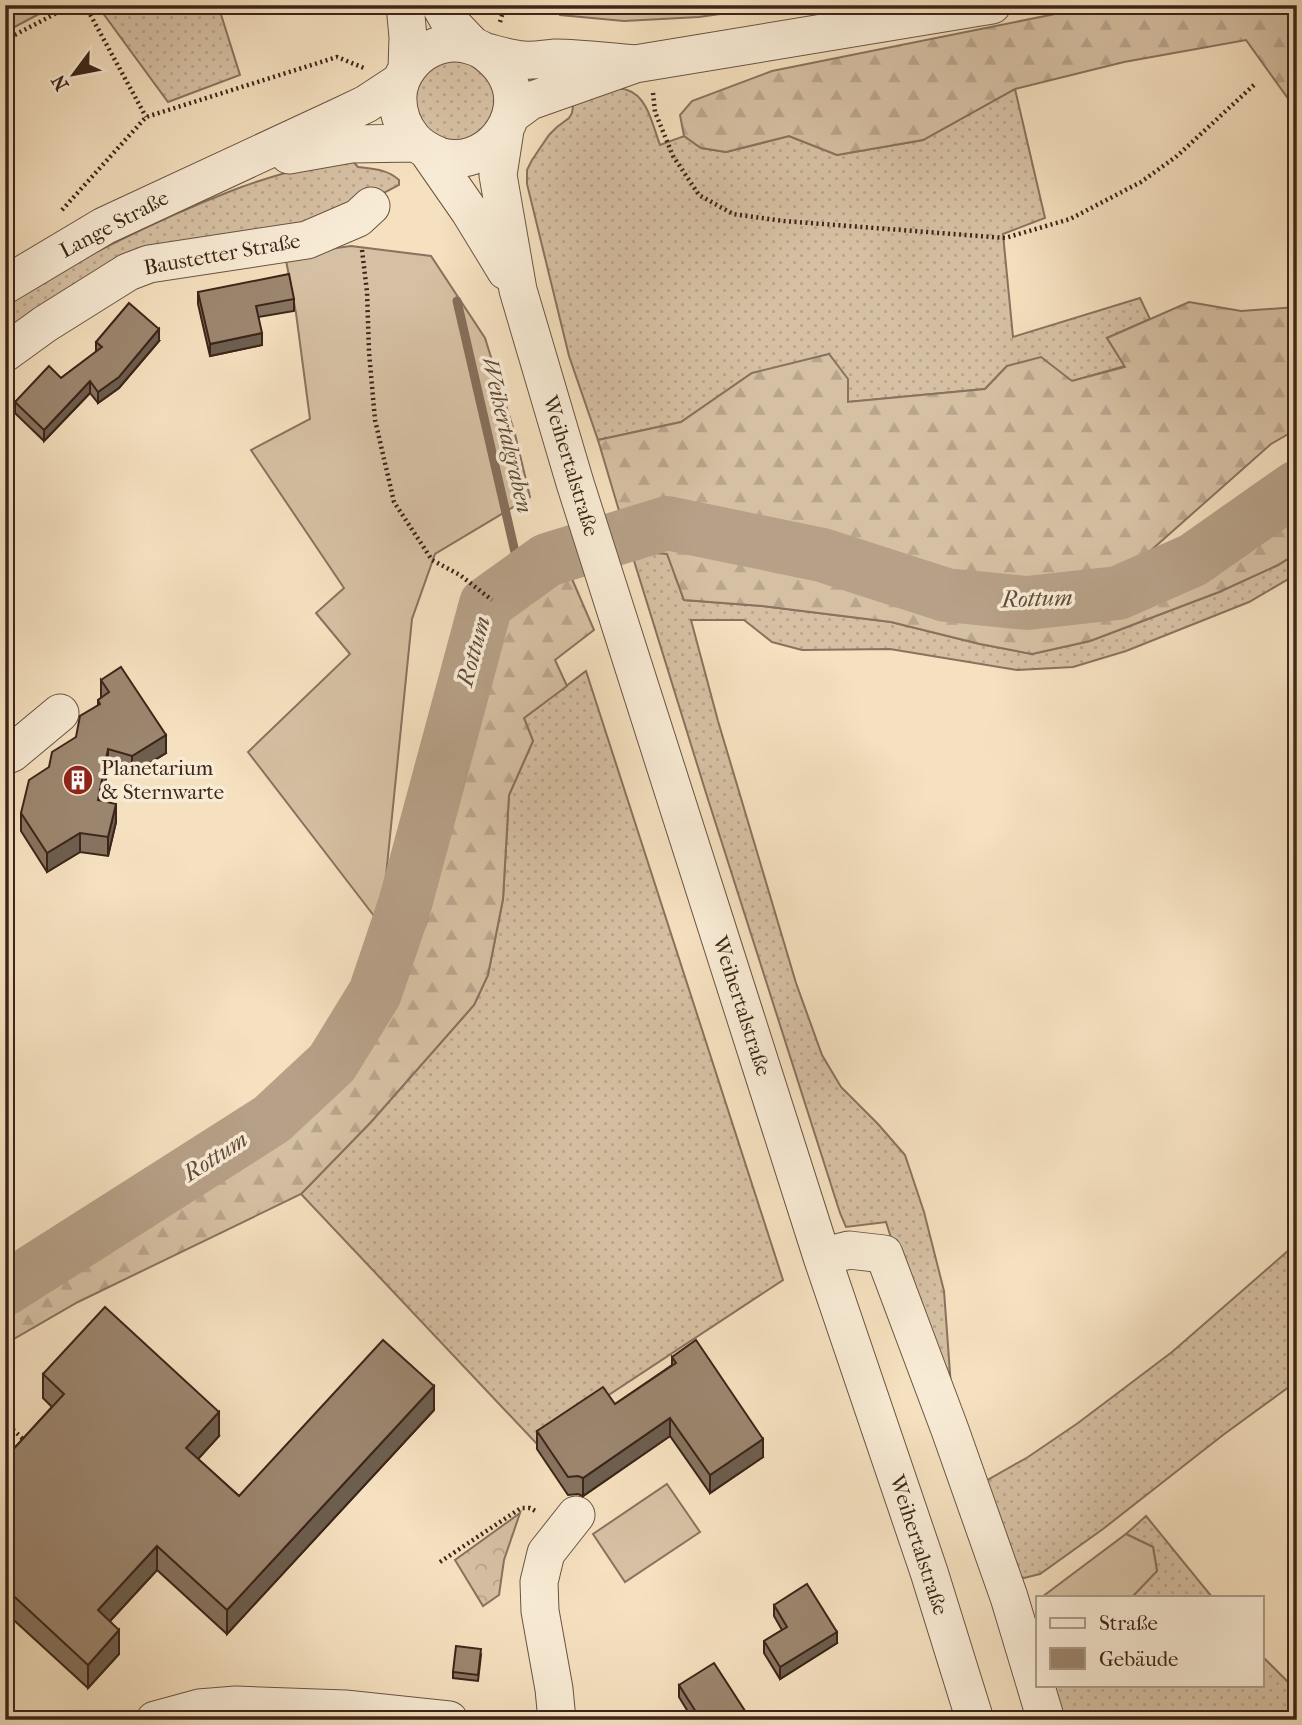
<svg xmlns="http://www.w3.org/2000/svg" width="1302" height="1725" font-family="'IM FELL French Canon',serif">
<style>
.grass{fill:url(#grass-dots);stroke:#89725e;stroke-width:2}
.forest{fill:url(#forest-firs);stroke:#89725e;stroke-width:2}
.park{fill:url(#park-crowns);stroke:#89725e;stroke-width:2}
.garden{fill:#d6c0a3;stroke:#89725e;stroke-width:2}
.lines{fill:none;stroke-linecap:round;stroke-linejoin:round}
.stream{stroke:#856f5b;stroke-width:9}
.river{stroke:#b6a087;stroke-width:54}
.minor-casing{stroke:#6a5442;stroke-width:39}
.path{stroke:#3c2519;stroke-width:4.5;stroke-dasharray:2 3.5;stroke-linecap:butt}
.minor{stroke:#f8ebd5;stroke-width:37}
.wall{fill:#86735f;stroke:#3c2519;stroke-width:2}
.shaded-wall{fill:#6d5e4e;stroke:#3c2519;stroke-width:2}
.building{fill:#9c866f;stroke:#3c2519;stroke-width:2}
.labels{text-anchor:middle;stroke-width:7;stroke-linejoin:round;paint-order:stroke}
.street-label{font-size:21px;fill:#3c2519;stroke:#f8ebd5}
.poi-label{font-size:21px;fill:#3c2519;stroke:#f8ebd5;text-anchor:start}
.water-label{font-size:23px;font-style:italic;fill:#614a3a;stroke:#f8ebd5}
</style>
<defs>
<pattern id="grass-dots" width="8" height="8" patternUnits="userSpaceOnUse" patternTransform="scale(1.75)"><rect width="8" height="8" fill="#d6c0a3"/><path d="M2 2h.1M6 6h.1" fill="none" stroke="#b9a58c" stroke-width="1.8" stroke-linecap="round"/></pattern>
<pattern id="forest-firs" width="22" height="20" patternUnits="userSpaceOnUse" patternTransform="scale(1.75)"><rect width="22" height="20" fill="#d6c0a3"/><path d="M5 1l3.5 6h-7zM16 11l3.5 6h-7z" fill="#b9a58c"/></pattern>
<pattern id="park-crowns" width="20" height="18" patternUnits="userSpaceOnUse" patternTransform="scale(1.75)"><rect width="20" height="18" fill="#d6c0a3"/><path d="M2 6a3 3 0 1 1 6 0M12 15a3 3 0 1 1 6 0" fill="none" stroke="#b9a58c"/></pattern>
</defs>
<rect width="100%" height="100%" fill="#f5e0bf"/>
<filter id="stains"><feTurbulence type="fractalNoise" baseFrequency=".00286" numOctaves="4"/><feColorMatrix values="0 0 0 0 .2 0 0 0 0 .09 0 0 0 0 .02 0 0 0 .5 -.17"/></filter>
<radialGradient id="worn" r=".72"><stop offset=".6" stop-color="#630" stop-opacity="0"/><stop offset="1" stop-color="#630" stop-opacity=".3"/></radialGradient>
<path class="grass" d="M97 5H218L240 75 168 102Z
M449 60H462L486 72 499 94 489 132 453 146 420 126C418 117 413 106 414 97 416 77 432 66 449 60Z
M610 88C615 89 622 88 627 90 648 96 653 127 660 145L684 136 701 148 726 152 789 136 837 155 923 140 1015 89 1045 218 1003 234 1013 337 1140 298 1150 319 1107 338 1125 366 1072 381 1007 366 985 389 847 402 752 373 681 422 598 440 569 356 527 184V170L532 160 549 135 557 127 569 118 572 113 574 99Z
M349 157 358 167C373 169 387 169 399 180V185L315 229 167 253 5 340V300C79 260 153 221 231 191 269 176 309 166 349 157Z
M631 551 667 553 684 600 762 606 891 622 980 644 1032 654 1090 641 1219 592 1278 565 1297 553V574L1249 602 1126 651 1073 667 1017 670 890 649 802 650 772 642 744 620H691L718 721 796 983 822 1055 841 1087 878 1124 905 1155 924 1212 944 1291 952 1400 982 1483 1028 1457 1078 1423 1172 1352 1297 1243V1381L1223 1435 1103 1529 1040 1574 1024 1578 1007 1572 914 1310 886 1222 846 1227 840 1213 706 793Z
M586 671 783 1280 536 1443 301 1194 371 1122 474 1005 488 975 503 899 509 795 533 741 524 718Z
M1146 1516 1212 1597H1132L1157 1571 1153 1547 1126 1534Z
M1262 1656 1297 1691V1702L1282 1720H1055L1047 1685H1262Z"/>
<path class="forest" d="M555 5H783L699 17 624 21 560 15Z
M1088 5H1297V111L1246 40 1124 62 1015 89 923 140 837 155 789 136 726 152 701 148 684 136 680 115 692 101 772 71 1055 14Z
M1189 302 1241 311 1297 307V429L1271 444 1131 568 1078 584 974 586 905 569 814 541 719 514 655 506 620 514 598 440 681 422 752 373 829 354 848 379V402L985 389 1007 366 1041 357 1072 381 1125 367 1107 338Z
M1297 513V553L1278 565 1219 592 1090 641 1032 654 980 644 891 622 762 606 684 600 667 554 631 551 629 540 673 543 771 568 833 576 930 601 988 611 1044 618 1109 608 1160 591 1218 560Z
M569 572 594 630 555 660 567 686 524 718 533 741 509 795 503 899 488 975 474 1005 371 1122 301 1194 78 1302 5 1344V1307L92 1247 246 1152 309 1106 352 1071 389 1018 427 921 463 776 498 622 516 604Z"/>
<path class="park" d="M520 1513 504 1560 499 1595 483 1606 455 1560Z"/>
<path class="garden" d="M5 5H56L5 32Z
M351 246 431 256 485 338 515 434 530 497 435 554 412 619 381 925 248 752 350 654 316 613 344 588 251 450 310 419 296 313 285 255Z
M667 1484 700 1532 625 1582 593 1534Z
M1126 1534 1153 1547 1157 1571 1132 1597H1042Z"/>
<g class="lines">
<path class="stream" d="M457 301 521 578"/>
<path class="river" d="M5 1289 272 1119 332 1063 375 993 405 904 486 604 547 560 667 523 822 555 946 595 1027 603 1118 593 1193 560 1297 487"/>
<g class="minor-casing">
<path id="minor" d="M405 5 408 37 407 69
M440 5 449 21 472 45
M485 52C494 59 501 65 506 75 530 118 485 171 439 156 429 152 420 147 413 139 402 126 397 112 398 95 399 76 413 57 430 49 443 43 458 41 472 46 477 47 481 50 486 52 498 55 511 59 523 60 533 61 544 59 555 58 581 58 608 62 635 64
M511 115 530 101 635 64 992 5
M505 130 498 175 518 290 575 483 822 1257 929 1572 975 1720
M429 153 470 212 506 271
M289 155 351 144 416 143
M5 285 104 226 343 115 366 104 401 81
M5 353 45 324 128 272 149 264 307 240 358 218 371 206
M5 756 12 753 60 713
M822 1257 849 1250 884 1254 950 1430 1009 1597 1046 1720
M155 1720 199 1708 236 1705 345 1709 449 1720
M557 1720 554 1689 540 1611 539 1582 546 1553 576 1515"/>
</g>
<path class="path" d="M85 5 146 117
M500 22 505 5
M5 40 72 5
M653 93 655 112 673 156 699 195 733 214 784 221 1005 238 1070 219 1141 182 1177 156 1255 84
M62 210 146 117 337 57 364 68
M362 250 367 292 369 352 375 420 394 502 432 560 460 575 492 600
M5 1422 25 1441
M440 1562 521 1508H530L537 1512"/>
<use href="#minor" class="minor"/>
</g>
<path class="wall" d="M198 292 294 299V311L258 317 262 345 210 356 198 304Z
M159 341 119 388 98 403 90 393 44 441 15 413V402L61 378 96 352V342Z
M101 680 166 753 132 774 108 768 102 801 116 822 108 856 80 852 47 872 21 831V813L49 767 76 737 98 705V700L101 698Z
M672 1357 763 1457 710 1493 670 1436 583 1496 578 1494 568 1495 537 1449V1431L615 1404 672 1365Z
M43 1374 219 1436 198 1459 239 1496 434 1410 227 1634 157 1570 110 1621 119 1654 88 1688 5 1612V1450L9 1454 52 1407 43 1398Z
M774 1605 837 1643 780 1679 764 1653V1641L782 1630 774 1616Z
M481 1655 478 1681 453 1678V1672Z
M679 1685 747 1720H693L679 1697Z"/>
<path class="shaded-wall" d="M159 329V341L119 388 98 403V392Z
M262 333V345L210 356V344Z
M90 381V393L44 441V430Z
M8 451V463L5 465V453Z
M166 735V753L132 774V756Z
M108 749V768L98 818V800Z
M116 804V822L108 856V837Z
M80 833V852L47 872V853Z
M434 1386V1410L227 1634V1610Z
M219 1412V1436L186 1472V1448Z
M670 1418V1436L583 1496V1478Z
M763 1439V1457L710 1493V1475Z
M157 1546V1570L98 1634V1610Z
M119 1630V1654L88 1688V1665Z
M837 1632V1643L780 1679V1667Z
M747 1714V1720H737Z"/>
<path class="building" d="M289 274 294 299 256 306 262 333 210 344 198 292Z
M129 303 159 329 119 377 98 392 90 381 44 430 15 402 49 366 61 378 102 347 96 342Z
M121 667 166 735 132 756 108 749 98 800 116 804 108 837 80 833 47 853 21 813 29 780 49 767 52 752 76 737 80 716 100 704 98 700 109 692 101 680Z
M105 1307 219 1412 186 1448 239 1496 383 1340 434 1386 227 1610 157 1546 98 1610 119 1630 88 1665 5 1588V1450L9 1454 64 1394 43 1374Z
M696 1340 763 1439 710 1475 670 1418 583 1478 578 1476 568 1477 537 1431 603 1387 615 1404 676 1363 672 1357Z
M807 1584 837 1632 780 1667 764 1641 787 1627 774 1605Z
M456 1646 481 1649 478 1675 453 1672Z
M714 1663 747 1714 737 1720H701L679 1685Z"/>
<defs>
<g id="building-disc" transform="scale(1.575)"><circle r="9.5" fill="#8f2418" stroke="#f8ebd5"/><path d="M-4-6H4V6H1V3H-1V6H-4ZM-2.5-4.3h1.7v1.8h-1.7ZM.8-4.3h1.7v1.8H.8ZM-2.5-1h1.7V.8h-1.7ZM.8-1h1.7V.8H.8Z" fill="#fff"/></g>
</defs>
<g fill-rule="evenodd">
<use href="#building-disc" x="78" y="780"/>
</g>
<g class="labels">
<g class="street-label">
<text transform="translate(114 224) rotate(-28)" y="7">Lange Straße</text>
<text transform="translate(222 254) rotate(-10)" y="7">Baustetter Straße</text>
<text transform="translate(571 466) rotate(73)" y="7">Weihertalstraße</text>
<text transform="translate(742 1006) rotate(72)" y="7">Weihertalstraße</text>
<text transform="translate(919 1545) rotate(72)" y="7">Weihertalstraße</text>
</g>
<g class="poi-label">
<text x="101" y="775">Planetarium<tspan x="101" dy="24">&amp; Sternwarte</tspan></text>
</g>
<g class="water-label">
<text transform="translate(508 435) rotate(77)" y="8">Weihertalgraben</text>
<text transform="translate(1037 598) rotate(-2)" y="8">Rottum</text>
<text transform="translate(473 651) rotate(-75)" y="8">Rottum</text>
<text transform="translate(215 1156) rotate(-33)" y="8">Rottum</text>
</g>
</g>
<rect width="1302" height="1725" fill="none" stroke="#f5e0bf" stroke-width="28"/>
<rect x="7" y="7" width="1288" height="1711" fill="none" stroke="#3c2519" stroke-width="3.5"/>
<rect x="14" y="14" width="1274" height="1697" fill="none" stroke="#3c2519" stroke-width="2"/>
<rect x="1036" y="1596" width="228" height="91" fill="#f8ebd5" stroke="#ad9c8a" stroke-width="2"/>
<rect x="1050" y="1618" width="35" height="10" fill="#f8ebd5" stroke="#ad9c8a" stroke-width="2"/>
<text x="1099" y="1630" font-size="21" fill="#3c2519">Straße</text>
<rect x="1050" y="1648" width="35" height="21" fill="#9c866f" stroke="#ad9c8a" stroke-width="2"/>
<text x="1099" y="1666" font-size="21" fill="#3c2519">Gebäude</text>
<g transform="translate(74 74) rotate(238)" stroke="#f8ebd5" stroke-width="5" paint-order="stroke">
<path d="M0-5L12 26L0 18L-12 26Z" fill="#3c2519"/>
<text y="-10" font-size="19" font-weight="bold" text-anchor="middle" fill="#3c2519">N</text>
</g>
<rect width="100%" height="100%" filter="url(#stains)"/>
<rect width="100%" height="100%" fill="url(#worn)"/>
</svg>
